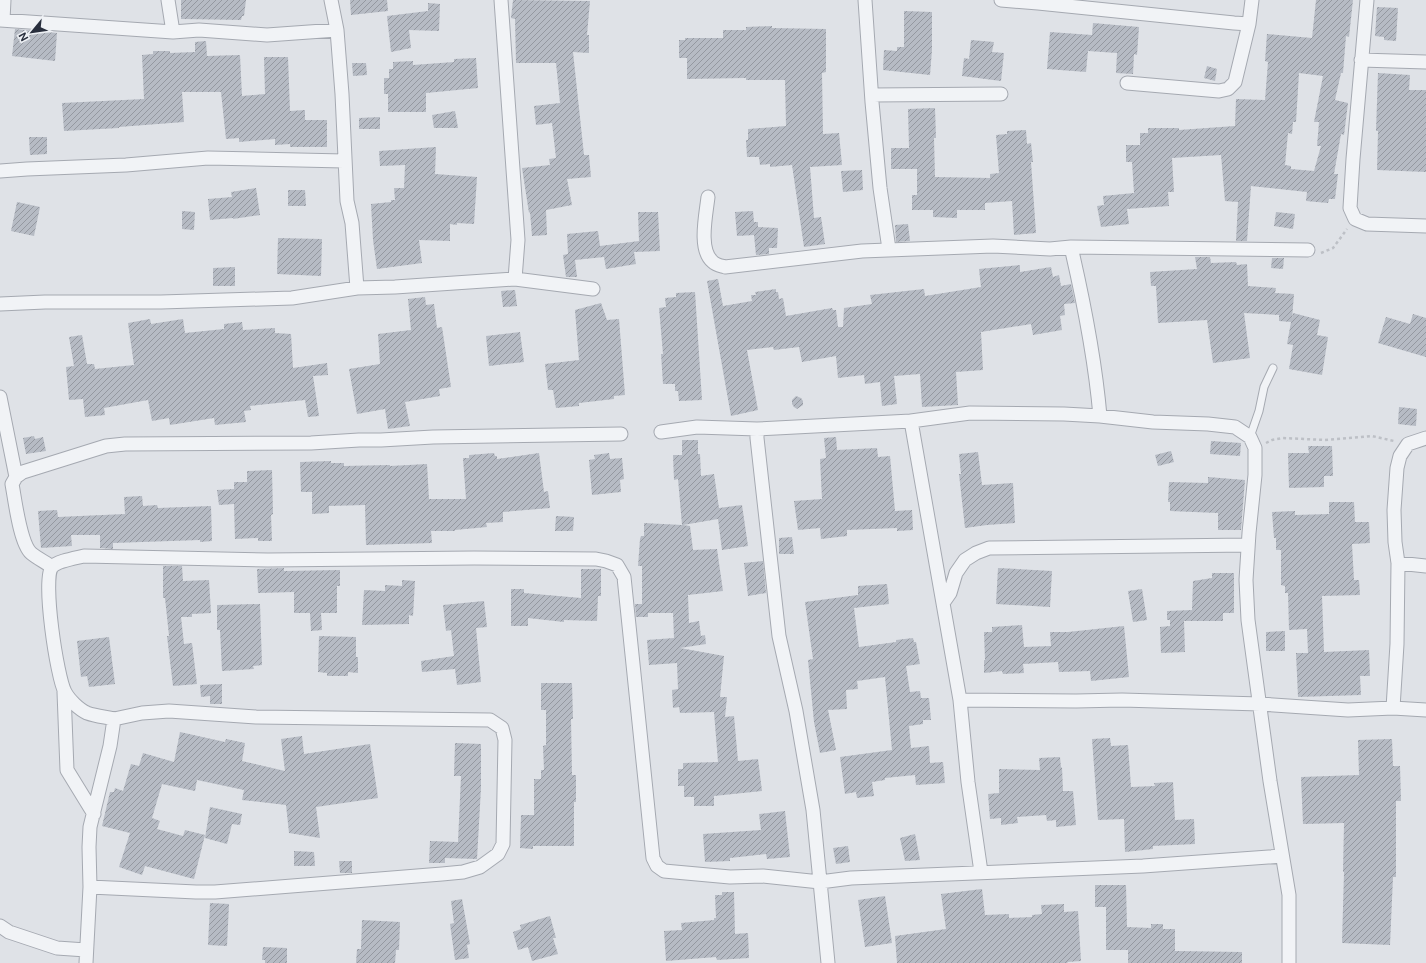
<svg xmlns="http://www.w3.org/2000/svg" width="1426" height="963" font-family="'DM Sans',sans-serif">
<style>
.building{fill:url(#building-hatch);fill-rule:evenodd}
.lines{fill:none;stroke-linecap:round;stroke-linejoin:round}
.service-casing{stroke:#a5a9b1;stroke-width:9}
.minor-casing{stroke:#a5a9b1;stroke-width:15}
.path{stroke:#bdc0c6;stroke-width:2.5;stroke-dasharray:3 3;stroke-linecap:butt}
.service{stroke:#f1f3f6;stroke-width:7}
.minor{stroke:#f1f3f6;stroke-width:13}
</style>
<defs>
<pattern id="building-hatch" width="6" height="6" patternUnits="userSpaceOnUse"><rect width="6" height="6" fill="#b6bbc4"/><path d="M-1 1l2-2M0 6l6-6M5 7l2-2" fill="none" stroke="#9498a0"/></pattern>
</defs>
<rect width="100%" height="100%" fill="#dfe2e7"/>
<path class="building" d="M181 0H246L244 16H242L241 20 181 19Z
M350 0H387L388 11 351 15Z
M513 0 590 1 587 35H589V53L573 52 584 155H589L591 177 567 179 572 205 546 210 547 235 532 236 530 212 529 213 522 168 550 165 549 159 556 158 552 123 536 125 534 106 560 103 556 63H516L515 19 511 18Z
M1316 0H1353L1349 37 1346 36 1343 73H1341L1335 100 1348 103 1344 135 1341 134 1334 174H1338L1335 199H1329L1328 203 1306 201 1307 192 1251 186 1247 241H1236L1238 202 1225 201 1221 155 1172 158 1174 192H1168L1169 206 1127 209 1129 224 1101 227 1097 206 1104 205 1103 196 1134 193 1132 162H1126V145H1140V133H1148V128H1179V130L1235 126 1236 99 1265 100 1268 62 1265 61 1267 34 1312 38ZM1299 73 1323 76 1314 122H1319L1317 146H1321L1314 171 1291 169V166L1285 165 1288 133 1292 134 1293 122H1296Z
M428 3 440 4 439 31 409 30 411 48 391 52 387 16 428 11Z
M1377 7 1398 8 1396 41 1384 40V37L1375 36Z
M904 11 932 12V50L930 75 883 70 884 50 897 51V47H904Z
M1093 23 1139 27 1137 55 1134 54 1133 74 1116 73 1117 53 1088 51 1086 72 1047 69 1050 32 1092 35Z
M772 26V28L826 29V72L822 73 823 134 839 133 842 165 810 167 814 218 821 217 825 244 804 247 792 165 770 167V164L760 165 759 157H747L746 140H748V129L786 126 785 80H746V78L687 79V58H679V40H685V38H723V30H746V27Z
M15 29 57 33 55 61 12 56Z
M971 40 994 42 992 52 1004 53 1001 81 962 76 964 58 969 59Z
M206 41 207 56 240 55 242 96 265 94 264 57H288L290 111 305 110V120H327V147H290V144L275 145V139L239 142V138L226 139 221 92H182L184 122 119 127V128L64 131 62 103 144 99 142 55 153 54V51H170V53L195 52V42Z
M476 58 478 88 426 93V112H388V94H384V78H389V69H393V62L413 61V65L454 62V59Z
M352 63H366L367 75 353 76Z
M1207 66 1217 69 1215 81 1204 78Z
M1378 73 1410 75 1409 90H1426V172L1377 170 1378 131H1376Z
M935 108 936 138H934L935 177 990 178V174L999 173 996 135 1007 134V131L1026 130 1027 144 1031 143 1033 162H1031L1036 233 1014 235 1012 201 985 203V210H957V218L933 217V210H912V195H917V169H891V148H909L908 109Z
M455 111 458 128H434L432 115Z
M380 117V129H359V118Z
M29 137H47V154L30 155Z
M436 147 435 174 477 177 474 224 457 223V225L450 224V241L419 240 422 263 377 269 373 240 371 204 391 202V200H395L394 188H404L405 165 380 166 379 151Z
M862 170 863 190 843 192 841 171Z
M256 188 260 215 233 219V218L210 220 208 199 232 197 231 192Z
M288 190H305L306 206H288Z
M17 202 40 207 34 236 11 231Z
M182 211 195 212 194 230 182 229Z
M753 211 754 222H758V227L778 228 777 248H769V254L756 255 754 235 737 236 735 212Z
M638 212H658L660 251 634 252 636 264 606 269 604 257 575 260 577 277H566L563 255 568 254 567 234 598 231 600 246 639 241Z
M1276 212 1295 214 1293 229 1274 226Z
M908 224 910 241 896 242 895 225Z
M278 238 322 239 321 276 277 274Z
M1195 257H1210L1211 263 1236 262 1237 265 1247 264 1248 286 1276 288 1275 293 1294 294 1292 319 1293 313 1320 320 1317 335 1328 337 1322 375 1289 369 1293 345 1287 344 1291 322 1279 321V315L1244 313 1250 358 1213 363 1207 320 1158 323 1156 286H1151L1150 272 1197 269Z
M1272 258H1284L1283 269 1271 268Z
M1020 265V272L1051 267 1053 277 1059 275 1061 286 1071 284 1075 303 1064 304 1065 315 1060 316 1062 330 1033 335 1031 324 981 332 983 370 956 372 958 405 922 407 920 374 894 376 897 404 882 406 880 382 865 384 864 375 838 378 836 356 802 362 799 347 774 350 773 347 747 350 758 410 731 416 707 281 718 279 723 306 752 301 751 295H756L755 292 776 289V292H778L779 299 783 298 786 316 832 308 833 310H836L838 327H843L844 308 872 304 870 295 924 289 925 296 981 287 979 269Z
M235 267V286H213V268Z
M515 290 517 306 503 307 501 291Z
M695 292 702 400 679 401 678 391H675V384H663L661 354H663L659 308 666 307 665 298 676 297V293Z
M425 297 426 305 434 304 437 328 442 327 451 387 439 389 440 396 405 402 410 426 388 429 385 409 357 414 349 369 380 364 378 334 411 330 408 299Z
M601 303 607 320 619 319 625 395 614 396V399L579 403V406L556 408 553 390H548L545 364 579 360 575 310Z
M1413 314 1426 318V357L1378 343 1386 317 1410 324Z
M150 319 151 324 183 319 185 333 224 329V324L242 322 243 330 275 328V333L291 334 293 368 327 363 328 375 313 376 319 416 308 417 305 400 250 406 251 410 244 411 246 422 215 425 214 418 170 425 169 418 152 421 148 400 104 408 105 415 85 417 83 399 69 400 66 367 74 366 69 337 82 335 87 364H94L95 369 134 365 128 323Z
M520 332 524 362 489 366 486 336Z
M796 396 801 398 803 401V405L797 409 794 407 792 404V400Z
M1399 407 1417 409 1416 426 1398 424Z
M34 436 35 439 43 437 46 451 26 454 23 438Z
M836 437 837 450 877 448 878 457 890 456 895 511 912 510 913 530 897 531V528L847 530V536L821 539 820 528 798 530 794 501 822 499 820 459 826 458 824 438Z
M682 440H698V454H700L701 476 714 474 719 508 742 505 748 546 722 550 718 519 683 525 690 526 693 550 717 549 723 591 688 595 689 623 699 621 701 636 705 635 706 644 680 648 724 656 720 697H727L725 717 734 716 738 761 758 759 762 791 714 796V806H694V797H684V786H678V769H683V763L718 762 714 712 680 713 679 707 673 708 672 690 678 689 677 663 649 665 647 640 674 638 673 613H648V617H636L635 604H642V566H638L640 539 641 536H644V523L682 525 678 479 674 480 673 455H682Z
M1211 441 1241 443 1240 456 1210 454Z
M1308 446H1332L1333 476H1324V487L1289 488 1288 453H1309Z
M1171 451 1174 462 1158 466 1155 455Z
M978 452 982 485 1013 483 1015 523 987 525 965 528 959 474H961L959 454Z
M494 453 495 456H497V459L539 453 544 492 548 491 550 508 503 512V522L486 523 487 527 455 530V531H431L432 543 366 545 365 505 329 506V513L312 514V492H301L300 462 331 461V463H344V466L390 465V466L427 464 429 499H466L463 458H469V455Z
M609 453 610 459 622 458 624 479 620 480 621 492 592 495 589 460 595 459 594 455Z
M272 470 273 514 271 515 272 541H258V538L235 539 234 504 219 505 217 490 234 489V482H247V471Z
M1208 477 1245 480 1241 530H1218V513L1170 511V502H1168L1169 482 1208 483Z
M142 496 143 506 157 505 158 508 211 506 212 541 200 542V540L113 543V549L100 548V535H71L72 546 41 548 38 511 57 510 58 517 125 514 124 497Z
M1329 502H1354L1355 522H1369L1370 543 1352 544 1354 580H1359L1360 595 1322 596 1324 652 1369 650 1370 676H1360L1361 695 1298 697 1296 653H1308L1307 629 1289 630 1288 593H1285V586L1281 585V550H1276V538H1274L1272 512 1295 511V515L1329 514Z
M556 516 574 517 573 531H555Z
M792 537 794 554H779V538Z
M763 561 766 593 748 596 744 563Z
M163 566H182L183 581 209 580 211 613 192 614V617H181L184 644 192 643 197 684 173 686 167 636H169L165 598H163Z
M284 568V571L340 570V586H337V613H321L322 630 311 631 310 613H294V592L258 593 257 569Z
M998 568 1052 571 1050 607 996 604Z
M581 569H601V596H598L597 621 564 620V622L528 618V626H511V589H524V593L581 598Z
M1212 573H1234V613H1223V621H1184L1185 652 1161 653 1160 627 1170 626V620H1167V611L1192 610 1193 581 1212 578Z
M402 580 415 581 413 616 409 615V624L362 625 364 590 385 591V585L402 586Z
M887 584 889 604 854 608 859 647 896 642V640L913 638 914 642H916L920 664 906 666 910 692 920 691 921 698H929L931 720H923V724L909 726 911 748 929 746 930 763 943 762 945 783 916 785 915 775 885 778V780L872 782 874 796 857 798 856 792 845 794 840 757 892 750 885 677 857 681 858 689 846 690 847 709 828 710 836 750 820 753 814 722 808 660 813 659 805 602 858 595V586Z
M1142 589 1147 620 1133 622 1128 591Z
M484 601 487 627 476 628 481 682 457 685 455 669 422 672 421 661 454 656 451 630 446 631 443 605Z
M260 604 262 665 253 666 254 669 222 671 220 630H217V605Z
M1022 625 1024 647 1051 646 1050 632H1068L1124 626 1129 677 1091 681 1090 671 1059 672 1058 662 1023 664 1024 673 1003 674 1002 671 984 673V660H985L984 632H992V627Z
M1285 631V651H1266V632Z
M319 636 356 637V657H358V673L348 672V676H327V673L318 672Z
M109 637 115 684 89 687 87 676 81 677 77 641Z
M541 683H572L573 719H571L572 775H576V802H574V846H533V849L520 848 521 815H534V779H541V770H544L543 746 546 745V710H541Z
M222 684V704H210V696L201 697 200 685Z
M180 732 225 742 226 739 245 743 242 761 285 771 281 739 302 736 304 754 370 744 378 798 316 807 320 838 289 833 286 805 242 800 244 790 197 780 195 791 162 784 152 818 160 821 157 829 183 836 185 830 205 835 194 879 145 866 142 875 119 867 130 833 102 826 110 792H114L115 788 123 791 131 764 139 766 143 753 174 762Z
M1110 738 1111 746 1128 745 1131 787 1155 786 1154 783 1173 782 1175 820 1194 819 1195 844 1153 846V849L1125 852 1124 819 1098 820 1092 739Z
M1392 739 1393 766H1400L1401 801H1396V877H1393L1390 945 1342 943 1344 872H1343L1344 823 1303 824 1301 777 1359 775 1358 740Z
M455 743 481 744V788L477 859 445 858V863H429L430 841 458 842 461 776H454Z
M1060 757 1061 768 1062 767 1063 791H1073L1076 825 1056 827V820L1047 821 1046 815 1017 817 1018 823 1001 825V818L990 819 988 794 999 793V769L1040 770 1039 758Z
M210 807 242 814 240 825 232 824 227 844 205 838Z
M785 811 790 857 767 859 766 854 730 858V861L705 862 703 834 761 830 759 814Z
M915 834 920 860 905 861 900 838Z
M848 846 850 862 836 864 833 848Z
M294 851 314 852 315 866H294Z
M339 861H352V873H340Z
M1095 885H1126L1127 927 1151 928V924H1163V929H1175V951L1242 952V963H1128V950H1106V907H1095Z
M982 889 985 915 1009 914V918L1032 917V915L1042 914 1041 905 1064 904V912L1078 911 1081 961 1067 962 1068 963H897L895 936 946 929 941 894Z
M722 892H734L735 934 748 933 749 958 717 960 716 957 666 961 664 931 682 930 681 923 714 920V918H716L715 895H722Z
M885 896 892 943 865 947 858 900Z
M462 899 470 944 467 945 469 958 455 960 450 924 454 923 451 901Z
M210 903 229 904 227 946 208 945Z
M550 916 556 938H553L558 954 532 961 528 947 518 950 513 932 521 929 520 925Z
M362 920 400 922 399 950H396L395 963H356L357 949H361Z
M263 947 287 948V963H265V960H262Z"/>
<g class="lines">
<g class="service-casing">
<path id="service" d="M1250 437 1259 411 1264 387 1273 368"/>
</g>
<g class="minor-casing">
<path id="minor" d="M168 0 173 32 199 30 267 35 337 30
M331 0 337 30 342 94 347 201 352 223 357 288
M865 0 872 102 880 188 889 249
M1001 0 1038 3 1234 23 1249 24
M1367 0 1353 159 1350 208 1355 219 1367 224 1426 226
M0 20 173 32
M3 20 4 0
M1361 60 1426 62
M1127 83 1219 91 1228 89 1235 82 1249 24 1252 0
M872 95 1001 94
M0 171 27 169 126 165 208 158 344 161
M708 197C706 215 698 250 713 262 716 265 722 266 725 267L862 251 993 246 1050 249 1071 247 1308 250
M1071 247C1084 303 1095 359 1100 416
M515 279 593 289
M0 304 45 302H161L292 298 357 288 395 287 515 279 518 240 501 0
M0 397 16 477
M911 421 960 700
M757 429V438L779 636 796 711 813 810 828 963
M661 432 697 427 757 429 911 421 970 413 1064 414 1100 416 1153 422 1208 424 1235 427 1250 437 1255 448V475L1249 533 1246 580 1248 620 1270 781 1289 895V963
M1398 563 1426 566
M52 567C45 562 37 558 31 553 20 543 15 500 12 484L16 477 23 472 106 446 125 444 311 443 359 440H381L433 437 621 434
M943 603 950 593 956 573 965 560 976 553 989 548 1248 545
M64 692 67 770 94 814
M1393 708 1397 644 1398 563 1395 542 1394 510 1397 468 1400 456 1408 444 1426 438
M981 872 968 782 960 700 1076 701 1122 700 1260 704 1348 710 1393 708 1426 710
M90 887 196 892H215L442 874 463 872 480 867 498 854 503 844 505 740 502 728 490 720 256 717 169 711 142 713 114 719
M0 926 9 932 57 948 86 950
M86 963 90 887 89 847 90 827 110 746 114 719C105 717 95 716 87 713 80 710 69 700 65 692 57 678 42 578 52 567 57 561 76 558 84 556L268 560 474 558 596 559 606 561 617 565 624 577 653 858 657 866 664 871 730 877 763 876 820 882 851 878 1143 866 1282 856"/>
</g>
<path class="path" d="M1321 253 1333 248 1347 229
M1266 443 1272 440 1283 438 1325 440 1372 436 1394 441"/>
<use href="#service" class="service"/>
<use href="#minor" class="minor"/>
</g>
<g transform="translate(32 32) rotate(241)" stroke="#eef1f5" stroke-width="3" paint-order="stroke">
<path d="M0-3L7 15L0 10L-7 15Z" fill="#292f3d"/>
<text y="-6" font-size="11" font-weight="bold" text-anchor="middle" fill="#292f3d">N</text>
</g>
</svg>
